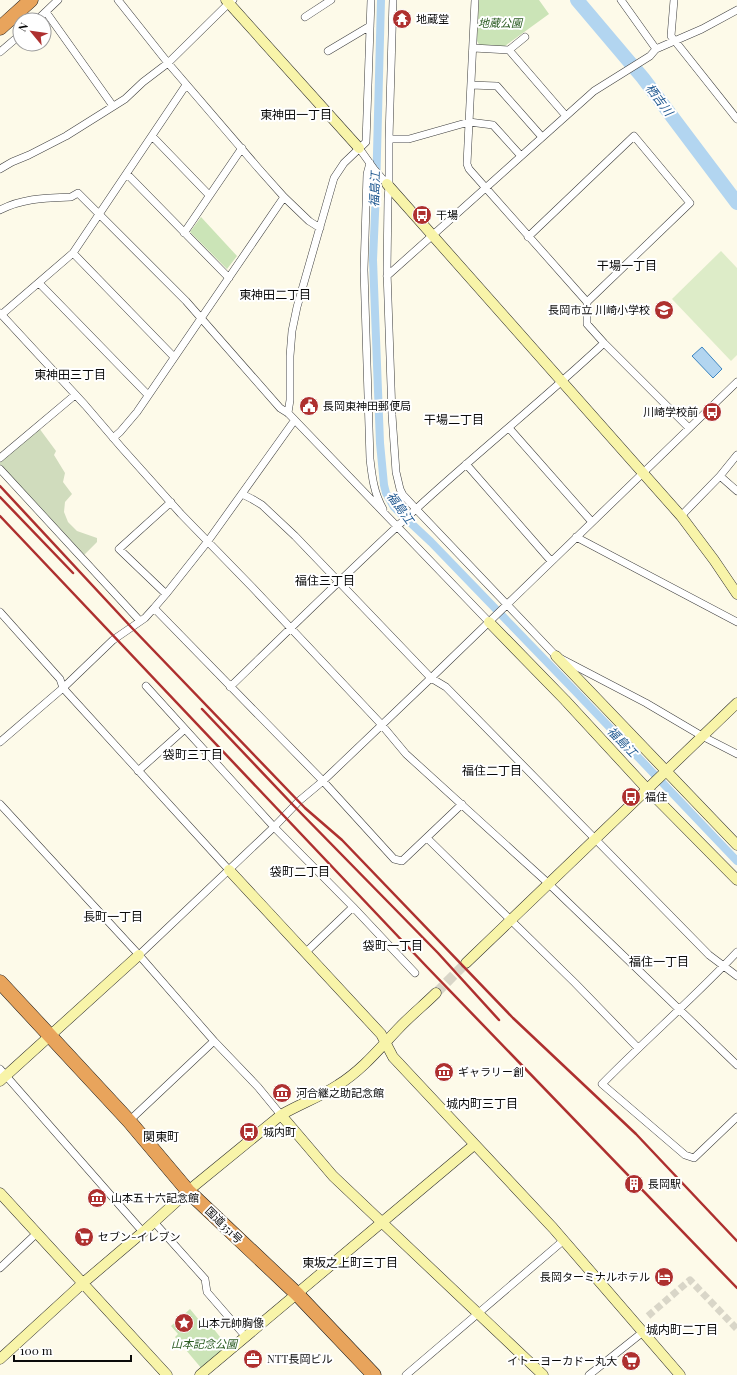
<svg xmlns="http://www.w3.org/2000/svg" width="737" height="1375" font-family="'Playfair Display','Noto Sans JP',serif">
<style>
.green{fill:#cbe4b7}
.cemetery{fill:#d0dcbd}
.pitch{fill:#ddecc8}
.water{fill:#b2d5f0;stroke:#3f86c1}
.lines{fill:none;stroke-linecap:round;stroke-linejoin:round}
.canal{stroke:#b2d5f0;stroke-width:8}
.river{stroke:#b2d5f0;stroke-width:14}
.street-tunnel{stroke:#d9d6c8;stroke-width:7;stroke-dasharray:7 3.5;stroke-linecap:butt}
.secondary-tunnel{stroke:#d9d6c8;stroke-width:10;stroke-dasharray:10 5;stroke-linecap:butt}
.street-casing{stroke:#3d3d3d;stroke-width:8}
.secondary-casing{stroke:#2c2c2c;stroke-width:11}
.highway-casing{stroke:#1b1b1b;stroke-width:15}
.street{stroke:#fff;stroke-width:7}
.secondary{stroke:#f8f4a9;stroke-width:10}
.highway{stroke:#e8a45c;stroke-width:14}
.rail{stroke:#ae302f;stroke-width:2.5}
.labels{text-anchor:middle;stroke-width:4;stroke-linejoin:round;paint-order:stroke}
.poi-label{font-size:11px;fill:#0a0a0a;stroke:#fff;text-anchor:start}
.park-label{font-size:11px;font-style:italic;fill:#2a5b21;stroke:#fff}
.street-label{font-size:11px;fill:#0a0a0a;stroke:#fff}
.water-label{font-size:12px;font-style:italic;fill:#1f5890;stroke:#fff}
.neighbourhood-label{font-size:12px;fill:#0a0a0a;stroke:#fff}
</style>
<rect width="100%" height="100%" fill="#fdfae9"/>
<path class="green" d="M479 0H539L549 14 505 46H480L477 41Z
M201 217 237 256 227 269 190 232Z
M190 1309 204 1326 209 1323 228 1347 202 1369 175 1337 178 1334 171 1326Z"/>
<path class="cemetery" d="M39 428 56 451 54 455 65 473 63 482 72 494 65 502 64 512 68 522 77 531 97 538V542L82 557 0 467V462Z"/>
<path class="pitch" d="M721 251 737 268V355L731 361 672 299Z"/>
<path class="water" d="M702 347 722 369 713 378 692 356Z"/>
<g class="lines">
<path class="canal" d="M381 0 376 191 373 260 380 443 384 485 386 493 394 507 400 513 431 542 575 691 737 861"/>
<path class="river" d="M577 0 643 78 737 203"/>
<path class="street-tunnel" d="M648 1316 690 1280 737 1329"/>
<path class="secondary-tunnel" d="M436 993 466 963"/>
<g class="street-casing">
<path id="street" d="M118 0 168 63 259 169 284 197 309 221 320 228
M393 0 389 139V187L388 198 387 271 392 415 396 472 400 489 403 495 416 509 556 656 646 703 702 736 737 754
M475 0 467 164 469 169 587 302V324L604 343 689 428
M621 0 656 49
M674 0 671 36 737 119
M46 12 113 106
M305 17 331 0
M37 20 58 0
M473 48 509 50 566 116
M509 50 525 37
M328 51 370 26
M0 52 20 35
M471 85 497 86 542 137
M152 136 209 195
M389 139H409L469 122 493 125 521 156
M359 148 374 169 387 184
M370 163 367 174 364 270 370 459C372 477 374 493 383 509
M0 169 12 162 29 155 66 136 125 99 143 82 168 63 229 3 233 0
M127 174 229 278
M0 210C23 198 46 198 71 197L78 193 186 301 280 408 288 413 489 622
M184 233 242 148
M528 237 634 136 690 203 587 302
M73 253 174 357
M387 276 594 91 650 56 656 49 702 29 737 10
M39 283 148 395
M0 313 85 405 121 447 181 514 253 588 381 724 406 754 549 884 737 1065
M1 315 73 253 186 85
M288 413 290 400V356L292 331 297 307 334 178 344 163 366 142 371 0
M509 428 592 522
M113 438 120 432 137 412 284 197
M0 458 75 395
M466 464 551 561
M0 469 140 621
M720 476 737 491
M242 494 252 499 262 505 295 536 431 678 446 687 709 955 737 976
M681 516 720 476 737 455
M576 537 737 622
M166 594 119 549 171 502
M154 608 323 781 394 859 402 861 462 804
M0 612 60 679 63 688 229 870
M146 686 274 827 353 907 415 973
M230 687C292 627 353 567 416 509 478 452 543 400 604 343
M0 742 63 688 113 640 145 618 154 608 166 594 208 541 294 421
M138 771 185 729
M0 804 139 955 214 1041 258 1087 281 1115
M427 838 575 983 638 1048
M737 952C694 998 646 1039 602 1084L685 1155 694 1158 737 1117
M305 953 353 907
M139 955 274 827 299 801 323 781 431 678 737 382
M0 1069 143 1232
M129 1121 214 1041
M154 1222 205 1279 207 1292 246 1337
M0 1268 37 1233
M406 1375 564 1240
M589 1375 643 1332"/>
</g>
<g class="secondary-casing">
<path id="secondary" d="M226 0 359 148
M387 184 681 516 714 560 737 594
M489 622 565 700 648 790 737 880
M556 656 737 845
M229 870 381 1034 393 1057 553 1228 680 1375
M466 963 737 703
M0 1081 139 955
M281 1115 333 1176 543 1375
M0 1193 167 1375
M0 1359 83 1283 143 1232 188 1191 281 1115C300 1104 320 1097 338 1085 362 1070 379 1049 398 1029 410 1016 424 1005 436 993
M200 1375 474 1145"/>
</g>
<g class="highway-casing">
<path id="highway" d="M0 28 31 0
M0 982 129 1121 188 1191 297 1294 374 1375"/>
</g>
<use href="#street" class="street"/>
<use href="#secondary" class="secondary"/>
<use href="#highway" class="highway"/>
<path class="rail" d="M0 486 132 628 305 808 342 840 513 1018 636 1134 737 1241
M0 497 73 573
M0 516 427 967 737 1288
M202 709 294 806 438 953 499 1020"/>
</g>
<defs>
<g id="temple-disc" transform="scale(1)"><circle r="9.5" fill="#ae302f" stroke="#fff"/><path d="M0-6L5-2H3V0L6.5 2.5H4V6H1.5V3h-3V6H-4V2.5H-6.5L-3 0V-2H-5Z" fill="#fff"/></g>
<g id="bus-disc" transform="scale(1)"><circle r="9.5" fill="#ae302f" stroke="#fff"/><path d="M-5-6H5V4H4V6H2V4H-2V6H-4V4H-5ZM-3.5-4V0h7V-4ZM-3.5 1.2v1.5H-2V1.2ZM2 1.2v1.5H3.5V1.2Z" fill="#fff"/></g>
<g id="school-disc" transform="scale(1)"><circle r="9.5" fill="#ae302f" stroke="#fff"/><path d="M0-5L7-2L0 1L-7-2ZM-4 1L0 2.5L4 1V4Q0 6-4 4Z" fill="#fff"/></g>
<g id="civic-disc" transform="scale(1)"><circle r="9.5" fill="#ae302f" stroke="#fff"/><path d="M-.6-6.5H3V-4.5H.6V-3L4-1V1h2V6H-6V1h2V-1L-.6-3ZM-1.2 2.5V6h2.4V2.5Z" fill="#fff"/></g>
<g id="museum-disc" transform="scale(1)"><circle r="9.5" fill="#ae302f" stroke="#fff"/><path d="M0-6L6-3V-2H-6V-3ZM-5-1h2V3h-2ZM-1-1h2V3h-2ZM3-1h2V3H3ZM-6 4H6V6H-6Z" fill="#fff"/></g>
<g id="building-disc" transform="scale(1)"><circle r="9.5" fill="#ae302f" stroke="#fff"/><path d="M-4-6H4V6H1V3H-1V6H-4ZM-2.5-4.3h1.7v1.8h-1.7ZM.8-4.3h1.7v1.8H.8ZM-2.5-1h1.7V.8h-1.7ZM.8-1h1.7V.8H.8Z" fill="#fff"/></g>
<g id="supermarket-disc" transform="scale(1)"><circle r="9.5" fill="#ae302f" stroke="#fff"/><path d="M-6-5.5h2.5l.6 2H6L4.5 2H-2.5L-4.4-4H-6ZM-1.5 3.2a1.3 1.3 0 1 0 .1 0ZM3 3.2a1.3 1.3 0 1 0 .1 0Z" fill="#fff"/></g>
<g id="hotel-disc" transform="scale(1)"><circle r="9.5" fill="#ae302f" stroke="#fff"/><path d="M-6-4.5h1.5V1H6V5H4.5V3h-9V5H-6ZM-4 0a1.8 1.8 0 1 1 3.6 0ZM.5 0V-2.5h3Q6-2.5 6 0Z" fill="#fff"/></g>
<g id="sight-disc" transform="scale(1)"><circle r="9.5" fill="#ae302f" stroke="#fff"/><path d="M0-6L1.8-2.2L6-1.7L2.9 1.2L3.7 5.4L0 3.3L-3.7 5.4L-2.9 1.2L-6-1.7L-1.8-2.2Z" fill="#fff"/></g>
<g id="office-disc" transform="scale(1)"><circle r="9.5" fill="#ae302f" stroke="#fff"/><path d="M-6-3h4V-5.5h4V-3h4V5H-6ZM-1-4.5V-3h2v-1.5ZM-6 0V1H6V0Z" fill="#fff"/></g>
</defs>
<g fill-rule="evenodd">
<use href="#temple-disc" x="402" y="19"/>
<use href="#bus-disc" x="422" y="215"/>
<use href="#school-disc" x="664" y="310"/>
<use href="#civic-disc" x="309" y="406"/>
<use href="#bus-disc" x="712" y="412"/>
<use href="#bus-disc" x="631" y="797"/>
<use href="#museum-disc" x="444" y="1072"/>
<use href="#museum-disc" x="282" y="1093"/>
<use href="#bus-disc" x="249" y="1132"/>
<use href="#building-disc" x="634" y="1184"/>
<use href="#museum-disc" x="97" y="1198"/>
<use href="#supermarket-disc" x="84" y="1237"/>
<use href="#hotel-disc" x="664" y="1277"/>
<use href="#sight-disc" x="184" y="1323"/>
<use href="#office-disc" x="253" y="1359"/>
<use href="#supermarket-disc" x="631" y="1361"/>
</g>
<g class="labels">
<g class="poi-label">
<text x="416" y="23">地蔵堂</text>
<text x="436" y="219">干場</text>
<text x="650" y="314" text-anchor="end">長岡市立 川崎小学校</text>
<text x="323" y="410">長岡東神田郵便局</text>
<text x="698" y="416" text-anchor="end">川崎学校前</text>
<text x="645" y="801">福住</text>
<text x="458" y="1076">ギャラリー創</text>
<text x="296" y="1097">河合継之助記念館</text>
<text x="263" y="1136">城内町</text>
<text x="648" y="1188">長岡駅</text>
<text x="111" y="1202">山本五十六記念館</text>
<text x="98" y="1241">セブン-イレブン</text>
<text x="650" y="1281" text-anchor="end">長岡ターミナルホテル</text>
<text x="198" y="1327">山本元帥胸像</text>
<text x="267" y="1363">NTT長岡ビル</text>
<text x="617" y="1365" text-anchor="end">イトーヨーカドー丸大</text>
</g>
<g class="park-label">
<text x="500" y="27">地蔵公園</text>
<text x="204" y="1348">山本記念公園</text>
</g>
<g class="street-label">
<text transform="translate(224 1225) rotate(44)" y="4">国道351号</text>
</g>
<g class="water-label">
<text transform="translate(659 100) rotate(53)" y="4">栖吉川</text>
<text transform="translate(375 189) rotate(-88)" y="4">福島江</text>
<text transform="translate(400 508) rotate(54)" y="4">福島江</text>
<text transform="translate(622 742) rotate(46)" y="4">福島江</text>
</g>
<g class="neighbourhood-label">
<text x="296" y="119">東神田一丁目</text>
<text x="627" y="270">干場一丁目</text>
<text x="275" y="299">東神田二丁目</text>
<text x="70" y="379">東神田三丁目</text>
<text x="454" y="424">干場二丁目</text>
<text x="325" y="585">福住三丁目</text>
<text x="193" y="759">袋町三丁目</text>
<text x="492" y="775">福住二丁目</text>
<text x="300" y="876">袋町二丁目</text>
<text x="113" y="921">長町一丁目</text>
<text x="393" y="950">袋町一丁目</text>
<text x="659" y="966">福住一丁目</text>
<text x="482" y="1108">城内町三丁目</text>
<text x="161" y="1141">関東町</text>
<text x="350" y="1267">東坂之上町三丁目</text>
<text x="682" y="1334">城内町二丁目</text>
</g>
</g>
<g transform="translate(32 32) rotate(299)"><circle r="19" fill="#ffffff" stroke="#9d9d9d"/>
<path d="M0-3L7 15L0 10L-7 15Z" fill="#ae302f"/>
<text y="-6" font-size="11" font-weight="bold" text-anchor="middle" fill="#0a0a0a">N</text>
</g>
<path d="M14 1355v6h117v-6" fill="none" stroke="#0a0a0a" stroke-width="2"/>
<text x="20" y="1355" font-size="12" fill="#0a0a0a" stroke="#ffffff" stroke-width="3" paint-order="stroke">100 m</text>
</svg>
